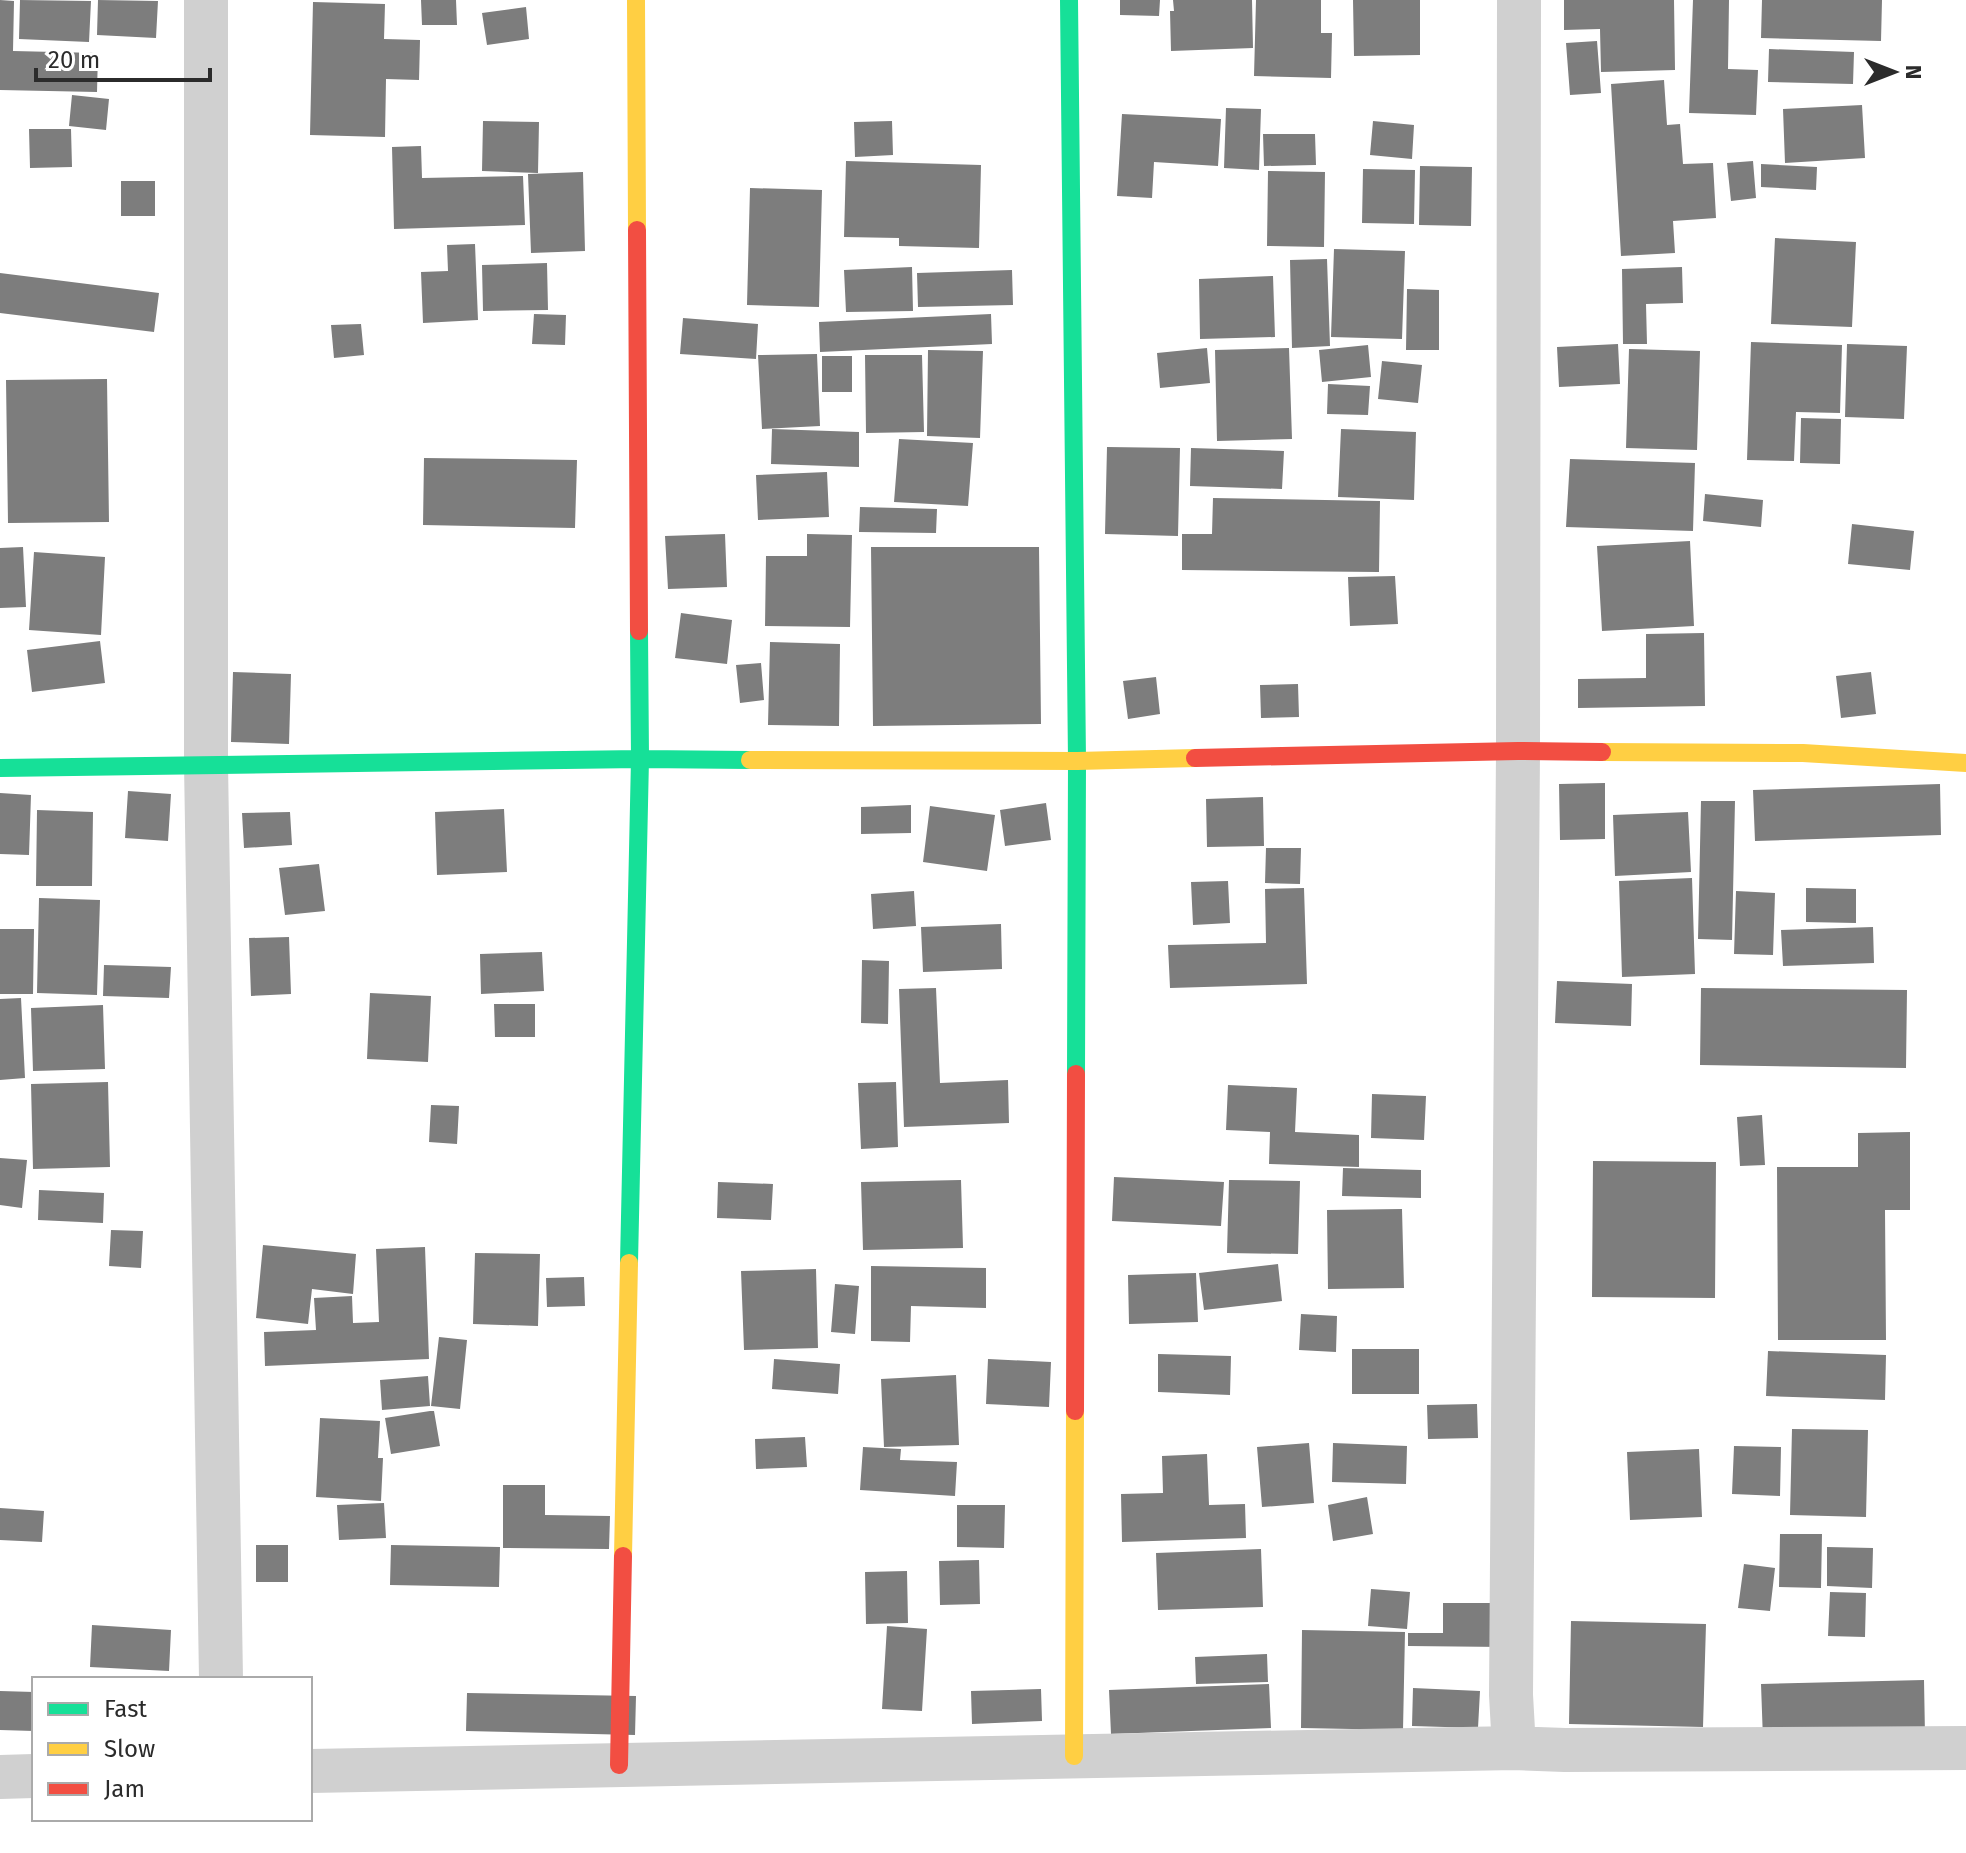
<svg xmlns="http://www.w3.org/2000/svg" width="1966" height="1853" font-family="'Fira Sans',sans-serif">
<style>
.building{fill:#7d7d7d}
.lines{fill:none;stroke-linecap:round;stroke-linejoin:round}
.street{stroke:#d0d0d0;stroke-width:44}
.fast{stroke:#16e098;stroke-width:18}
.slow{stroke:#ffcf43;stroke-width:18}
.jam{stroke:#f24e42;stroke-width:18}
</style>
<rect width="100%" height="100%" fill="#fff"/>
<path class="building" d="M0 0 14 1 13 51 98 53 97 92 0 90Z
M20 0 91 1 89 42 19 39Z
M98 0 158 1 156 38 97 35Z
M421 0H456L457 25H422Z
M1120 0H1160L1159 16 1120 15Z
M1173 0H1252L1253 48 1171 51 1170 11H1174Z
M1256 0H1321V33H1332L1331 78 1254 76Z
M1353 0H1420V55L1354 56Z
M1564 0H1674L1675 70 1601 72 1600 29 1564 30Z
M1693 0H1729L1728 69 1758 70 1756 115 1689 113Z
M1762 0H1882L1881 41 1761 38Z
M313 2 385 4 384 39 420 40 419 80 386 79 385 137 310 135Z
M526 7 529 39 487 45 482 13Z
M1597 41 1601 93 1570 95 1566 43Z
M1769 49 1854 52 1853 84 1768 82Z
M1664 80 1667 125 1680 124 1683 164 1713 163 1716 218 1673 221 1675 253 1621 256 1611 84Z
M72 95 109 99 106 130 69 126Z
M1862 105 1865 158 1785 163 1783 109Z
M1226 108 1261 109 1259 170 1224 168Z
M1122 114 1221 119 1218 166 1154 162 1152 198 1117 196Z
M483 121 539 122 538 173 482 171Z
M892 121 893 155 855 157 854 122Z
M1373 121 1414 125 1412 159 1370 155Z
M29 129H71L72 167 30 168Z
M1263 134H1315L1316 165 1264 166Z
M421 146 422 178 523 176 525 225 394 229 392 147Z
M846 161 981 165 979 248 899 246V238L844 237Z
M1753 161 1756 198 1731 201 1727 163Z
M1761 164 1817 167 1816 190 1761 187Z
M1420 166 1472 167 1471 226 1419 225Z
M1363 169 1415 170 1414 224 1362 223Z
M1268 171 1325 172 1324 247 1267 246Z
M583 172 585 251 531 253 528 174Z
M121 181H155V216H121Z
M750 188 822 190 819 307 747 305Z
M1775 238 1856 242 1852 327 1771 324Z
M475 244 478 320 423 323 421 272 448 271 447 245Z
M1334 249 1405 251 1402 339 1331 337Z
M1327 259 1330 346 1292 348 1290 260Z
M547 263 548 310 483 311 482 265Z
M912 267 913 311 846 312 844 270Z
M1682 267 1683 303 1646 304 1647 344H1623L1622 269Z
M1012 270 1013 305 918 307 917 273Z
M0 273 159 293 154 332 0 313Z
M1273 276 1275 337 1200 339 1199 279Z
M1407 289 1439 290V350H1406Z
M534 314 566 315 565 345 532 344Z
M991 314 992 344 820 352 819 322Z
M683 318 758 324 756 359 680 354Z
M361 324 364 355 334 358 331 325Z
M1751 342 1842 345 1840 413 1796 412 1794 461 1747 460Z
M1618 344 1620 384 1559 387 1557 347Z
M1847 344 1907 346 1904 419 1845 417Z
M1368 345 1371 377 1322 382 1319 350Z
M1207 348 1210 383 1160 388 1157 353Z
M1289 348 1292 439 1217 441 1215 350Z
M1629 349 1700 351 1697 450 1626 448Z
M928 350 983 351 980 438 927 436Z
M817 354 820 426 762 429 758 355Z
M865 355H922L924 432 866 433Z
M822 356H852V392H822Z
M1382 361 1422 365 1418 403 1378 399Z
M107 379 109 522 8 523 6 380Z
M1328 384 1370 386 1368 415 1327 414Z
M1801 418 1841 419 1840 464 1800 463Z
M772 429 859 432V467L771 464Z
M1341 429 1416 432 1414 500 1338 497Z
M899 439 973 443 968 506 894 502Z
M1107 447 1180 448 1178 536 1105 534Z
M1191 448 1284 451 1282 489 1190 486Z
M424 458 577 460 575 528 423 525Z
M1570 459 1695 463 1693 531 1566 527Z
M827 472 829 517 758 520 756 475Z
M1705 494 1763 500 1761 527 1703 521Z
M1213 498 1380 501 1379 572 1182 570V534H1212Z
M860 507 937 509 936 533 859 532Z
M1852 524 1914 531 1910 570 1848 564Z
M725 534 727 587 668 589 665 536Z
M807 534 852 535 850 627 765 626 766 556H807Z
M1690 541 1694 626 1602 631 1597 546Z
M23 547 26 607 0 608V548Z
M871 547H1039L1041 724 873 726Z
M34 552 105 557 101 635 29 630Z
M1395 576 1398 624 1350 626 1348 577Z
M681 613 732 620 727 664 675 658Z
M1704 633 1705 706 1578 708V679L1646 678V634Z
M100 641 105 683 32 692 27 650Z
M770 642 840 644 839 726 768 725Z
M761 663 764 700 740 703 736 665Z
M233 672 291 674 289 744 231 742Z
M1871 672 1876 714 1841 718 1836 676Z
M1156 677 1160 714 1128 719 1123 681Z
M1298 684 1299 717 1261 718 1260 685Z
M1605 783V839L1560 840 1559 784Z
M1940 784 1941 835 1755 841 1753 790Z
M128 791 171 794 168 841 125 838Z
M0 793 31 795 29 855 0 854Z
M1263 797 1264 846 1207 847 1206 799Z
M1701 801H1735L1732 940 1698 939Z
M1046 803 1051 840 1005 846 1000 810Z
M911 805V833L861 834V807Z
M930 806 995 815 987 871 923 862Z
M504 809 507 872 437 875 435 812Z
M37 810 93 812 92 886H36Z
M290 812 292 845 244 848 242 813Z
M1688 812 1691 872 1615 876 1613 815Z
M1266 848H1301L1300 884 1265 883Z
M319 864 325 911 285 915 279 868Z
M1692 878 1695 974 1622 977 1619 881Z
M1228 881 1230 923 1193 925 1191 882Z
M1304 888 1307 984 1170 988 1168 945 1266 943 1265 889Z
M1806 888 1856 889V923L1806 922Z
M914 891 916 926 873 929 871 894Z
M1736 891 1775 893 1773 955 1734 954Z
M39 898 100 900 97 995 37 993Z
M1001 924 1002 969 923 972 921 927Z
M1873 927 1874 963 1783 966 1781 930Z
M0 929H34L33 994H0Z
M289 937 291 994 251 996 249 938Z
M542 952 544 991 481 994 480 954Z
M862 960 889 961 888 1024 861 1023Z
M104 965 171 967 169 998 103 996Z
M1557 981 1632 984 1631 1026 1555 1023Z
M936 988 940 1083 1008 1080 1009 1123 904 1127 899 989Z
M1701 988 1907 990 1906 1068 1700 1065Z
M370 993 431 996 428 1062 367 1059Z
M21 998 25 1078 0 1080V999Z
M494 1004H535V1037H495Z
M103 1005 105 1069 33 1071 31 1008Z
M108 1082 110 1167 33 1169 31 1084Z
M896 1082 898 1147 861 1149 858 1083Z
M1228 1085 1297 1088 1295 1132 1359 1135V1167L1269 1164 1270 1132 1226 1130Z
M1372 1094 1426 1096 1424 1140 1371 1138Z
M431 1105 459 1106 457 1144 429 1142Z
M1762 1115 1765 1165 1740 1166 1737 1117Z
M1910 1132V1210H1885L1886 1340H1778L1777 1167H1858V1133Z
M0 1158 27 1160 22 1208 0 1205Z
M1593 1161 1716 1162 1715 1298 1592 1297Z
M1343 1168 1421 1170V1198L1342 1196Z
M1114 1177 1224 1182 1221 1226 1112 1221Z
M961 1180 963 1248 863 1250 861 1182Z
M1229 1180 1300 1181 1298 1254 1227 1253Z
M718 1182 773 1184 771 1220 717 1218Z
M39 1190 104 1193 103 1223 38 1220Z
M1402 1209 1404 1288 1328 1289 1327 1210Z
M111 1230 143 1231 141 1268 109 1266Z
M263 1245 356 1254 353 1294 312 1289 308 1324 256 1318Z
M425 1247 429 1359 265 1366 264 1332 316 1330 314 1298 352 1296 353 1323 379 1322 376 1249Z
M475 1253 540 1254 538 1326 473 1324Z
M1278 1264 1282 1301 1204 1310 1199 1273Z
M871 1266 986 1268V1308L911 1306 910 1342 871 1341Z
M816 1269 818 1348 744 1350 741 1271Z
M1196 1273 1198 1322 1129 1324 1128 1275Z
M584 1277 585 1306 547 1307 546 1278Z
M835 1284 859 1286 855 1334 831 1332Z
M1301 1314 1337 1316 1336 1352 1299 1350Z
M439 1337 467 1340 460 1409 431 1406Z
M1352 1349H1419V1394H1352Z
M1768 1351 1886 1355 1885 1400 1766 1396Z
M1158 1354 1231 1356 1230 1395 1158 1392Z
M774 1359 840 1364 838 1394 772 1389Z
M988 1359 1051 1362 1049 1407 986 1404Z
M956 1375 959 1445 884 1447 881 1379Z
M428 1376 430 1406 382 1410 380 1380Z
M1477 1404 1478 1438 1428 1439 1427 1405Z
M430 1411H434L440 1446 391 1454 385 1418Z
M320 1418 380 1421 378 1458H383L381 1501 316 1497Z
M1792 1429 1868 1430 1866 1517 1790 1515Z
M805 1437 807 1467 756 1469 755 1439Z
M1309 1443 1314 1503 1262 1507 1257 1447Z
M1333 1443 1407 1446 1406 1484 1332 1482Z
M1734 1446 1781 1447 1780 1496 1732 1494Z
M863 1447 901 1449 900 1460 957 1462 955 1496 860 1490Z
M1699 1449 1702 1517 1630 1520 1627 1452Z
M1207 1454 1209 1505 1245 1504 1246 1538 1122 1542 1121 1494 1163 1493 1162 1456Z
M503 1485H545V1515L610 1516 609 1549 503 1548Z
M1367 1497 1373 1534 1333 1541 1328 1505Z
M384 1503 386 1538 339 1540 337 1505Z
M957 1505H1005L1004 1548 957 1547Z
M0 1508 44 1511 42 1542 0 1540Z
M1780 1534H1822L1821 1588 1779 1587Z
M256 1545H288V1582H256Z
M391 1545 500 1547 499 1587 390 1585Z
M1827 1547 1873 1548 1872 1588 1827 1586Z
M1261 1549 1263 1607 1158 1610 1156 1553Z
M979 1560 980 1604 940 1605 939 1561Z
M1744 1564 1775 1568 1770 1611 1738 1608Z
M907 1571 908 1623 866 1624 865 1572Z
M1371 1589 1410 1592 1407 1629 1368 1626Z
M1830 1592 1866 1593 1865 1637 1828 1636Z
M1443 1603H1505L1504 1647 1408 1646V1633H1443Z
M1571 1621 1706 1624 1703 1727 1569 1724Z
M92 1625 171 1630 169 1671 90 1667Z
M887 1626 927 1629 922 1711 882 1709Z
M1302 1630 1405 1632 1403 1730 1301 1728Z
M1267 1654 1268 1682 1196 1684 1195 1657Z
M1924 1680 1925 1736 1763 1740 1761 1684Z
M1269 1684 1271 1728 1111 1734 1109 1690Z
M1413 1688 1480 1691 1478 1728 1412 1726Z
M1041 1689 1042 1721 972 1724 971 1691Z
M0 1691 34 1692V1731L0 1730Z
M467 1693 636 1696 635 1735 466 1731Z"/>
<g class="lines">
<path class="street" d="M206 0V764L221 1679
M1514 1748 1511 1695 1518 751 1519 0
M310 1771 1514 1748 1565 1750 1966 1748
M0 1777 34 1776"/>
<path class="fast" d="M1069 0 1077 761 1076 1074
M0 768 640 759 750 760
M629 1263 640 759 639 631"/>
<path class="slow" d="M636 0 637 230
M1602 752 1803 753 1966 763
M750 760 1077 761 1195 758
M623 1556 629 1263
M1074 1756 1075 1411"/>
<path class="jam" d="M637 230 639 631
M1195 758 1518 751 1602 752
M1075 1411 1076 1074
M619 1765 623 1556"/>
</g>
<rect x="32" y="1677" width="280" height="144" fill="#ffffff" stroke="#aaaaaa" stroke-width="2"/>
<rect x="48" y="1703" width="40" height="12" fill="#16e098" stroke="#aaaaaa" stroke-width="2"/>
<text x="104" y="1717" font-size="24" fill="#2b2b2b">Fast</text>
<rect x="48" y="1743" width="40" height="12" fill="#ffcf43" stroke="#aaaaaa" stroke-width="2"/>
<text x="104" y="1757" font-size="24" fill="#2b2b2b">Slow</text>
<rect x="48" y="1783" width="40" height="12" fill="#f24e42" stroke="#aaaaaa" stroke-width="2"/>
<text x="104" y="1797" font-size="24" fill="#2b2b2b">Jam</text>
<g transform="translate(1894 72) rotate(90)" stroke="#ffffff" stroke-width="6" paint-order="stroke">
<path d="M0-6L14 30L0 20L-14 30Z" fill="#2b2b2b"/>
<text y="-12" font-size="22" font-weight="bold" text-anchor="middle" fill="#2b2b2b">N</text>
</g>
<path d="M36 68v12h174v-12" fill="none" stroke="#2b2b2b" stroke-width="4"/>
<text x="48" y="68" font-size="24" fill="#2b2b2b" stroke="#ffffff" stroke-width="6" paint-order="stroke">20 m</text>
</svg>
